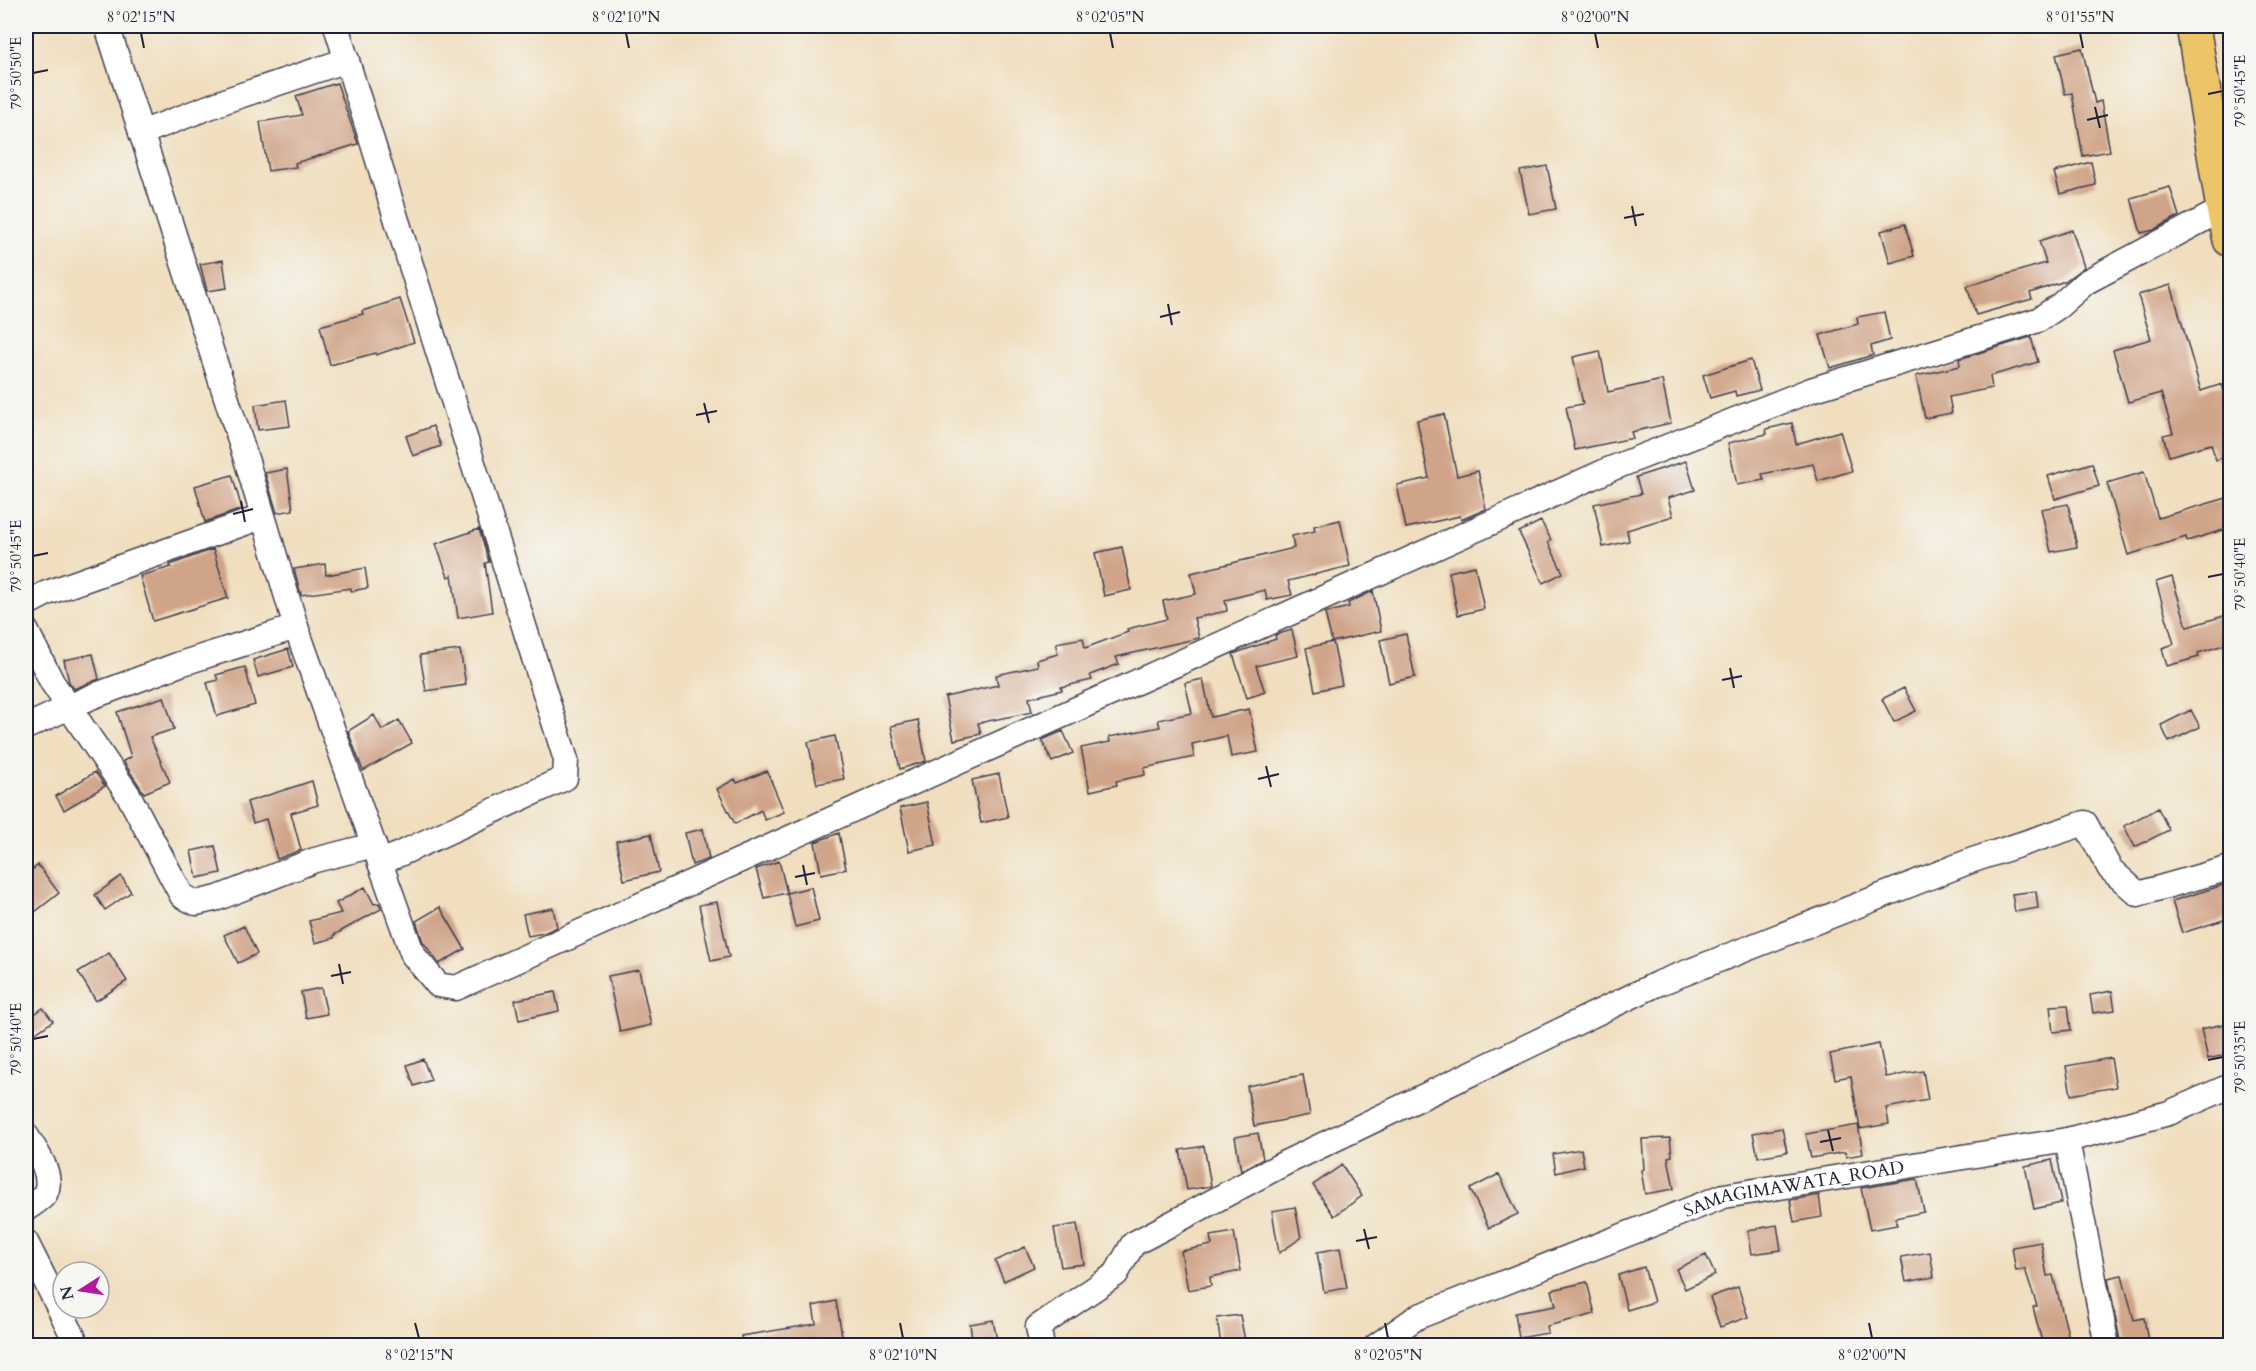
<svg xmlns="http://www.w3.org/2000/svg" width="2256" height="1371" font-family="Cardo,serif">
<style>
.building{fill:#d0a489}
.lines{fill:none;stroke-linecap:round;stroke-linejoin:round}
.street-casing{stroke:#413e4f;stroke-width:27}
.highway-casing{stroke:#413e4f;stroke-width:36}
.street{stroke:#fff;stroke-width:24}
.highway{stroke:#edc569;stroke-width:33}
.ticks{fill:none;stroke:#22223b;stroke-width:2}
.labels{text-anchor:middle;stroke-width:6;stroke-linejoin:round;paint-order:stroke}
.street-label{font-size:18px;fill:#22223b;stroke:#f6f6f2}
.neatline{fill:none;stroke:#22223b;stroke-width:2}
.ticks-label{font-size:15px;text-anchor:middle;fill:#22223b}
</style>
<rect width="100%" height="100%" fill="#f6f6f2"/>
<filter id="ink" filterUnits="userSpaceOnUse"><feTurbulence type="fractalNoise" baseFrequency=".0167" numOctaves="2"/><feDisplacementMap in="SourceGraphic" scale="12" xChannelSelector="R" yChannelSelector="G"/><feConvolveMatrix kernelMatrix="1 2 1 2 8 2 1 2 1" color-interpolation-filters="sRGB"/></filter>
<filter id="wash" filterUnits="userSpaceOnUse"><feTurbulence type="fractalNoise" baseFrequency=".008" numOctaves="4" result="noise"/><feDisplacementMap in="SourceGraphic" scale="24" xChannelSelector="R" yChannelSelector="G"/><feGaussianBlur stdDeviation="1.35" result="paint"/><feColorMatrix in="noise" values="0 0 0 0 0 0 0 0 0 0 0 0 0 0 0 0 0 1.4 0 .05"/><feComposite in="paint" operator="in"/></filter>
<g filter="url(#wash)">
<rect width="100%" height="100%" fill="#f0debe"/>
<g id="blocks">
<path class="building" d="M2082 48 2095 103 2101 101 2110 151 2083 156 2072 93 2065 94 2056 54Z
M337 83 358 144 295 163 296 167 268 171 260 122 302 115 296 96Z
M2091 162 2096 185 2060 194 2054 172Z
M1547 166 1556 209 1529 214 1520 171Z
M2170 187 2179 216 2154 230 2141 233 2131 198Z
M1905 224 1914 256 1890 263 1881 231Z
M2072 230 2084 267 2065 281 2030 293 2032 299 1976 315 1967 286 2046 263 2039 241Z
M223 260 227 288 207 291 200 264Z
M2171 285 2201 391 2222 384 2230 413V455L2216 460 2211 444 2169 456 2163 435 2173 433 2161 393 2128 402 2113 350 2151 339 2138 295Z
M400 299 414 342 376 355V353L330 365 320 326 363 314 362 311Z
M1884 312 1890 340 1871 346 1873 355 1830 368 1820 335 1858 324 1857 317Z
M2031 337 2038 362 1990 376 1992 388 1949 397 1952 413 1925 418 1916 376 1960 366 1959 359Z
M1600 351 1608 392 1662 380 1671 423 1631 432 1633 438 1575 450 1566 407 1583 404 1573 357Z
M1751 360 1760 390 1736 396 1735 391 1710 398 1703 375Z
M286 400 290 426 258 430 255 405Z
M1444 414 1457 476 1478 471 1486 509 1463 519 1461 520 1460 516 1406 528 1397 485 1429 478 1417 420Z
M1792 423 1796 444 1840 431 1852 471 1818 481 1813 464 1762 474 1764 480 1737 485 1728 443 1767 434 1766 429Z
M433 426 441 446 413 456 406 436Z
M1686 461 1695 490 1668 498 1673 516 1627 530 1629 541 1603 547 1594 504 1641 494 1636 477Z
M2092 463 2099 486 2055 499 2048 476Z
M287 469 293 510 277 513 265 473Z
M2144 472 2158 518 2230 497V528L2187 541 2186 537 2128 555 2107 483Z
M232 475 242 509 205 522 195 486Z
M2068 504 2077 547 2051 552 2041 509Z
M1340 520 1350 566 1288 581 1292 595 1267 600 1265 590 1225 600 1227 611 1194 618 1199 638 1116 657 1119 664 1090 675 1092 680 1061 687 1062 690 1029 698 1032 712 978 723 981 734 954 740 945 697 998 685 996 675 1038 666 1037 660 1058 654 1056 643 1083 638 1085 648 1128 632 1127 629 1167 619 1163 601 1196 594 1191 573 1294 548 1292 536 1315 531 1314 526Z
M1541 521 1551 540 1548 542 1563 573 1543 583 1519 532Z
M479 529 489 562 485 563 492 612 458 618 452 575 448 577 436 544Z
M1122 547 1131 590 1104 596 1095 553Z
M213 549 228 598 153 621 140 576 171 567 170 565Z
M325 564 326 575 365 568 368 588 351 591V588L301 595 294 569Z
M1475 566 1484 609 1458 615 1449 572Z
M2172 577 2187 627 2230 614V643L2198 653 2199 657 2167 666 2162 648 2174 644 2156 582Z
M1373 591 1381 631 1332 642 1325 613 1349 607 1348 603Z
M1292 630 1298 656 1256 666 1265 692 1247 698 1233 654 1276 639 1275 635Z
M1406 634 1415 677 1389 683 1380 640Z
M1333 642 1342 685 1315 691 1306 648Z
M288 649 293 667 258 677 253 660Z
M460 650 466 685 426 691 420 655Z
M93 654 99 679 74 689 69 682 64 660Z
M245 667 255 705 217 716 207 683 218 680 216 675Z
M1203 679 1211 717 1249 709 1258 752 1231 757 1227 736 1192 744 1194 757 1144 768 1145 775 1116 781 1117 785 1090 791 1081 748 1110 742 1109 737 1160 727 1158 720 1192 713 1185 683Z
M1904 688 1916 711 1894 722 1882 699Z
M164 697 174 729 150 737 170 782 144 793 123 761 131 757 117 712Z
M2191 710 2200 727 2169 742 2161 725Z
M374 715 382 730 399 720 412 743 363 771 348 731Z
M918 720 926 761 900 769 891 726Z
M1063 731 1073 753 1052 762 1042 740Z
M835 736 844 779 817 784 808 742Z
M767 771 784 812 765 820 761 810 735 824 717 789 735 779 737 783Z
M95 772 105 786 64 810 56 796Z
M999 774 1008 817 981 823 972 780Z
M312 781 318 805 291 813 301 850 277 859 266 819 253 823 247 802Z
M927 802 936 845 909 851 900 808Z
M2158 808 2169 830 2135 847 2124 826Z
M703 829 709 859 692 865 685 833Z
M839 833 846 869 821 874 815 842Z
M651 834 659 872 624 880 616 841Z
M215 846 221 873 197 878 191 851Z
M779 861 787 893 764 898 756 869Z
M38 865 59 893 26 919V875Z
M121 876 131 892 105 910 95 895Z
M2230 883V918L2182 933 2172 901Z
M365 887 374 904 379 903 381 909 334 935V938L315 943 309 921 341 913 336 903Z
M811 887 819 921 795 927 787 893Z
M2036 891 2038 908 2015 912 2012 894Z
M717 902 729 957 711 961 699 905Z
M440 907 465 949 439 964 423 942 416 921Z
M553 908 557 927 544 933 528 936 523 914Z
M244 926 257 954 238 963 224 935Z
M109 953 127 981 96 1001 78 972Z
M639 970 651 1025 620 1032 608 976Z
M321 988 327 1014 306 1018 301 992Z
M2112 991 2115 1010 2093 1013 2090 995Z
M555 992 559 1011 519 1020 515 1000Z
M2068 1005 2071 1030 2053 1032 2050 1006Z
M43 1008 53 1021 33 1035 26 1024V1020Z
M2228 1023 2230 1036V1054L2208 1059 2201 1029Z
M1879 1044 1886 1077 1923 1071 1928 1100 1886 1108 1889 1124 1860 1129 1851 1076 1835 1079 1830 1054Z
M2111 1058 2116 1087 2071 1095 2066 1066Z
M423 1059 431 1080 414 1086 407 1065Z
M1303 1075 1310 1115 1254 1126 1247 1086Z
M1858 1125 1863 1154 1846 1157 1845 1152 1811 1158 1806 1134Z
M1782 1128 1787 1152 1758 1157 1753 1133Z
M1258 1133 1263 1159 1241 1171 1235 1137Z
M1670 1138 1672 1156 1668 1157 1674 1189 1645 1194 1641 1170 1644 1169 1642 1139Z
M1204 1146 1211 1186 1187 1190 1180 1150Z
M1581 1149 1584 1166 1556 1173 1553 1154Z
M2052 1160 2061 1203 2034 1209 2025 1166Z
M1342 1165 1362 1196 1334 1216 1313 1185Z
M1499 1174 1518 1214 1489 1228 1470 1189Z
M1917 1179 1924 1212 1895 1218 1897 1225 1870 1230 1861 1188Z
M1819 1195 1822 1217 1794 1222 1790 1200Z
M1295 1207 1301 1238 1279 1253 1272 1211Z
M1077 1224 1084 1264 1061 1267 1054 1228Z
M1777 1225 1781 1250 1752 1254 1748 1230Z
M1234 1232 1241 1271 1210 1277 1211 1286 1188 1290 1181 1251 1212 1245 1210 1236Z
M2041 1242 2047 1276 2053 1275 2071 1346H2043L2033 1307 2037 1306 2025 1269 2016 1271 2012 1247Z
M1025 1247 1034 1267 1004 1281 995 1261Z
M1340 1248 1347 1288 1324 1292 1317 1252Z
M1930 1252 1934 1277 1906 1282 1901 1257Z
M1706 1255 1715 1275 1685 1289 1676 1269Z
M1644 1267 1654 1302 1627 1310 1618 1275Z
M2122 1275 2134 1320 2144 1318 2148 1342 2121 1346 2108 1278Z
M1587 1282 1595 1314 1547 1326 1548 1333 1519 1338 1515 1313 1556 1306 1552 1290Z
M1738 1287 1748 1317 1720 1327 1710 1297Z
M836 1301 843 1341 818 1346H742L741 1336 816 1324 813 1306Z
M1240 1315 1246 1346H1221L1217 1318Z
M993 1320 998 1346H973L970 1324Z"/>
</g>
</g>
<g filter="url(#ink)">
<use href="#blocks" fill-opacity="0" stroke="#413e4f" stroke-width="1.5"/>
<g class="lines">
<g class="street-casing">
<g id="street">
<path d="M107 26 247 462 296 627 413 955 438 985 456 988 1608 470 1811 390 2038 320 2059 306 2086 282 2223 209"/>
<path d="M336 26 566 760 565 778 380 863"/>
<path d="M141 133 230 99 347 60"/>
<path d="M26 604 47 593 262 517"/>
<path d="M26 630 52 682 129 796 182 896 196 903 218 898 315 860 374 845"/>
<path d="M26 727 91 697 180 664 296 627"/>
<path d="M26 1135C35 1150 55 1175 45 1194 41 1200 31 1205 26 1209"/>
<path d="M2067 1140 2107 1346"/>
<path d="M26 1242 78 1346"/>
<path d="M1042 1346 1038 1327 1116 1274 1133 1244 1285 1163 1657 984 1973 860 2085 823 2110 869 2138 894 2230 868"/>
<path id="s1" d="M1376 1346 1417 1317 1724 1196 2067 1140 2169 1113 2230 1086"/>
</g>
</g>
<g class="highway-casing">
<path id="highway" d="M2193 26 2223 209 2230 240"/>
</g>
<use href="#street" class="street"/>
<use href="#highway" class="highway"/>
</g>
</g>
<path class="ticks" d="M141 33 144 48M626 33 629 48M1110 33 1113 48M1595 33 1598 48M2080 33 2083 48M33 73 48 70M2208 94 2223 91M2095 107 2100 128M2087 120 2108 115M1632 206 1636 226M1624 218 1644 214M1168 304 1172 325M1160 317 1180 312M704 403 709 423M696 415 717 411M241 501 245 522M233 514 253 509M33 556 48 553M2208 577 2223 574M1730 668 1734 688M1722 680 1742 676M1266 766 1271 787M1258 779 1279 774M803 865 807 885M795 877 815 873M339 964 343 984M331 976 351 972M33 1039 48 1036M2208 1060 2223 1057M1828 1130 1833 1151M1820 1142 1841 1138M1364 1229 1369 1249M1356 1241 1377 1237M415 1323 419 1338M900 1323 903 1338M1385 1323 1388 1338M1869 1323 1872 1338"/>
<g class="labels">
<g class="street-label">
<text dy="6" stroke="none"><textPath href="#s1" startOffset="450">SAMAGIMAWATA_ROAD</textPath></text>
</g>
</g>
<rect width="2256" height="1371" fill="none" stroke="#f6f6f2" stroke-width="66"/>
<g transform="translate(81 1290) rotate(258)"><circle r="28" fill="#f6f6f2" stroke="#a1a1a9" stroke-width="1.5"/>
<path d="M0-4.5L10 22L0 15L-10 22Z" fill="#b5179e"/>
<text y="-9" font-size="16" font-weight="bold" text-anchor="middle" fill="#22223b">N</text>
</g>
<rect x="33" y="33" width="2190" height="1305" class="neatline"/>
<g class="ticks-label">
<text x="141" y="22">8°02'15"N</text>
<text x="626" y="22">8°02'10"N</text>
<text x="1110" y="22">8°02'05"N</text>
<text x="1595" y="22">8°02'00"N</text>
<text x="2080" y="22">8°01'55"N</text>
<text transform="translate(16 73) rotate(-90)" y="5">79°50'50"E</text>
<text transform="translate(2240 91) rotate(-90)" y="5">79°50'45"E</text>
<text transform="translate(16 556) rotate(-90)" y="5">79°50'45"E</text>
<text transform="translate(2240 574) rotate(-90)" y="5">79°50'40"E</text>
<text transform="translate(16 1039) rotate(-90)" y="5">79°50'40"E</text>
<text transform="translate(2240 1057) rotate(-90)" y="5">79°50'35"E</text>
<text x="419" y="1360">8°02'15"N</text>
<text x="903" y="1360">8°02'10"N</text>
<text x="1388" y="1360">8°02'05"N</text>
<text x="1872" y="1360">8°02'00"N</text>
</g>
</svg>
